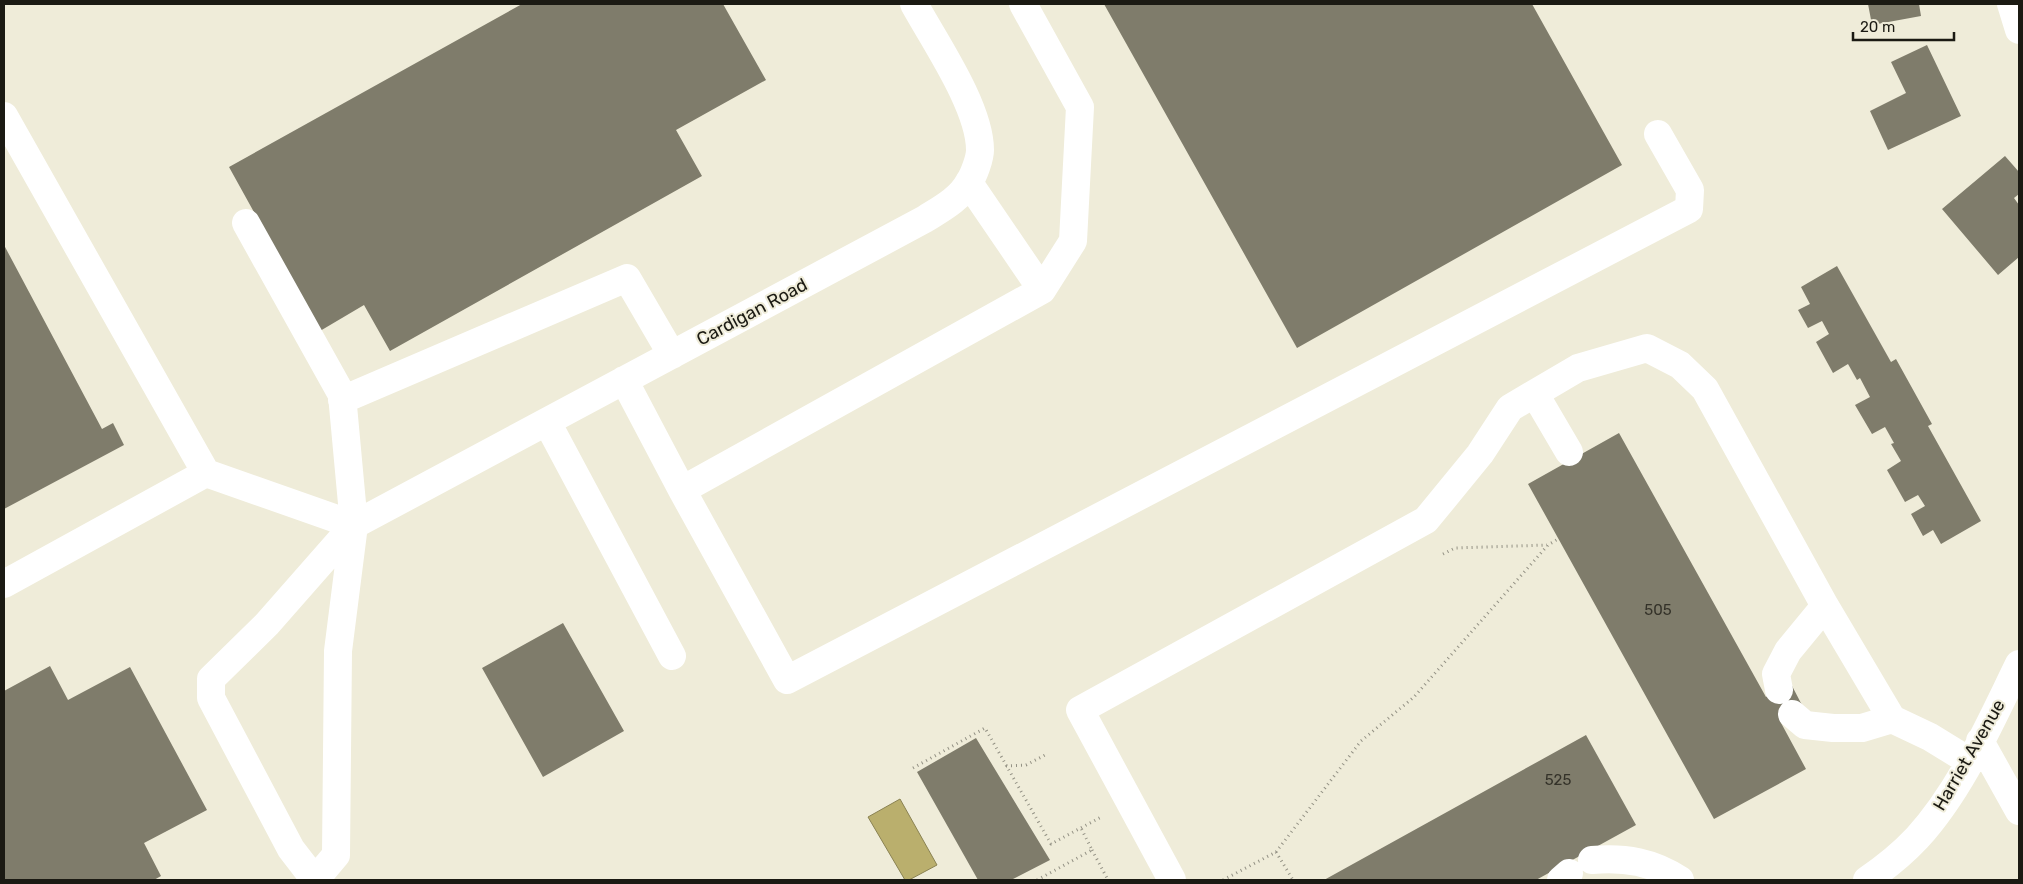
<svg xmlns="http://www.w3.org/2000/svg" width="2023" height="884" font-family="Rubik,sans-serif">
<style>
.water{fill:#baaf6d;stroke:#8a8252}
.building{fill:#7f7c6b}
.lines{fill:none;stroke-linecap:round;stroke-linejoin:round}
.path{stroke:#939184;stroke-width:3;stroke-dasharray:1 4;stroke-linecap:butt}
.minor{stroke:#fff;stroke-width:28}
.labels{text-anchor:middle;stroke-width:4;stroke-linejoin:round;paint-order:stroke}
.number-label{font-size:15px;fill:#343229}
.street-label{font-size:18px;fill:#1b1a13;stroke:#efecd9}
</style>
<rect width="100%" height="100%" fill="#efecd9"/>
<path class="water" d="M900 799 937 865 909 880H905L868 817Z"/>
<path class="building" d="M522 4H723L766 80 676 130 702 176 390 351 364 305 320 331 229 167Z
M1104 4H1532L1622 165 1297 348Z
M1868 4H1919L1921 16 1872 25Z
M1927 45 1961 116 1888 150 1870 111 1906 93 1891 62Z
M2005 156 2019 172V194L2014 198 2019 205V257L1998 275 1942 209Z
M4 245 102 429 113 423 124 445 4 509Z
M1837 266 1891 362 1896 359 1932 424 1928 426 1981 521 1941 544 1933 530 1923 536 1911 514 1925 506 1918 495 1905 502 1887 470 1901 461 1891 444 1894 443 1885 427 1872 434 1855 405 1870 397 1860 378 1857 380 1848 364 1833 373 1816 342 1829 334 1822 321 1808 328 1798 310 1810 304 1801 287Z
M1619 433 1766 697 1790 682 1803 707 1780 721 1806 769 1714 819 1528 484Z
M563 623 624 731 543 777 482 668Z
M50 666 68 700 130 667 207 810 144 843 161 876 154 880H4V691Z
M1586 735 1636 825 1536 880H1324Z
M976 738 1050 860 1011 880H978L917 772Z"/>
<g class="lines">
<path class="path" d="M1443 554 1455 548 1547 545
M1006 766 1026 765 1047 754
M913 768 985 728 1051 844 1103 816
M1092 850 1108 880
M1276 852 1361 741 1414 697 1548 545 1558 539
M1037 880 1092 850 1081 828
M1223 880 1276 852 1293 880"/>
<path class="minor" d="M1023 4 1080 107 1073 241 1042 290
M2011 4 2019 30
M4 116 206 473 354 525
M246 223 342 395 354 525 338 651 336 855 315 880
M624 380 682 490 1042 290 969 183
M1535 394 1569 452
M342 400 627 278 672 355
M547 422 672 656
M682 490 787 680 1689 209 1690 190 1658 134
M4 584 206 473
M1779 690 1776 674 1788 651 1825 606
M1792 714 1805 725 1833 728H1862L1892 719
M1980 741 2019 811
M1592 860C1625 857 1653 862 1680 880
M315 880 291 849 211 698V679L267 624 354 525 925 219C941 209 960 199 969 182 974 175 980 158 980 150 980 107 935 42 914 4
M1172 880 1080 710 1426 520 1480 454 1510 408 1578 368 1647 348 1680 365 1705 389 1825 606 1892 719 1930 737 1969 761
M1561 880 1569 873
M1867 880C1883 869 1903 853 1917 838 1961 790 1990 723 2019 664"/>
</g>
<g class="labels">
<g class="number-label">
<text x="1658" y="615">505</text>
<text x="1558" y="785">525</text>
</g>
<g class="street-label">
<text transform="translate(752 312) rotate(-28)" y="6">Cardigan Road</text>
<text transform="translate(1969 755) rotate(-60)" y="6">Harriet Avenue</text>
</g>
</g>
<rect width="2023" height="884" fill="none" stroke="#1b1a13" stroke-width="10"/>
<path d="M1853 32v8h101v-8" fill="none" stroke="#1b1a13" stroke-width="2.5"/>
<text x="1860" y="32" font-size="15" fill="#1b1a13" stroke="#efecd9" stroke-width="4" paint-order="stroke">20 m</text>
</svg>
